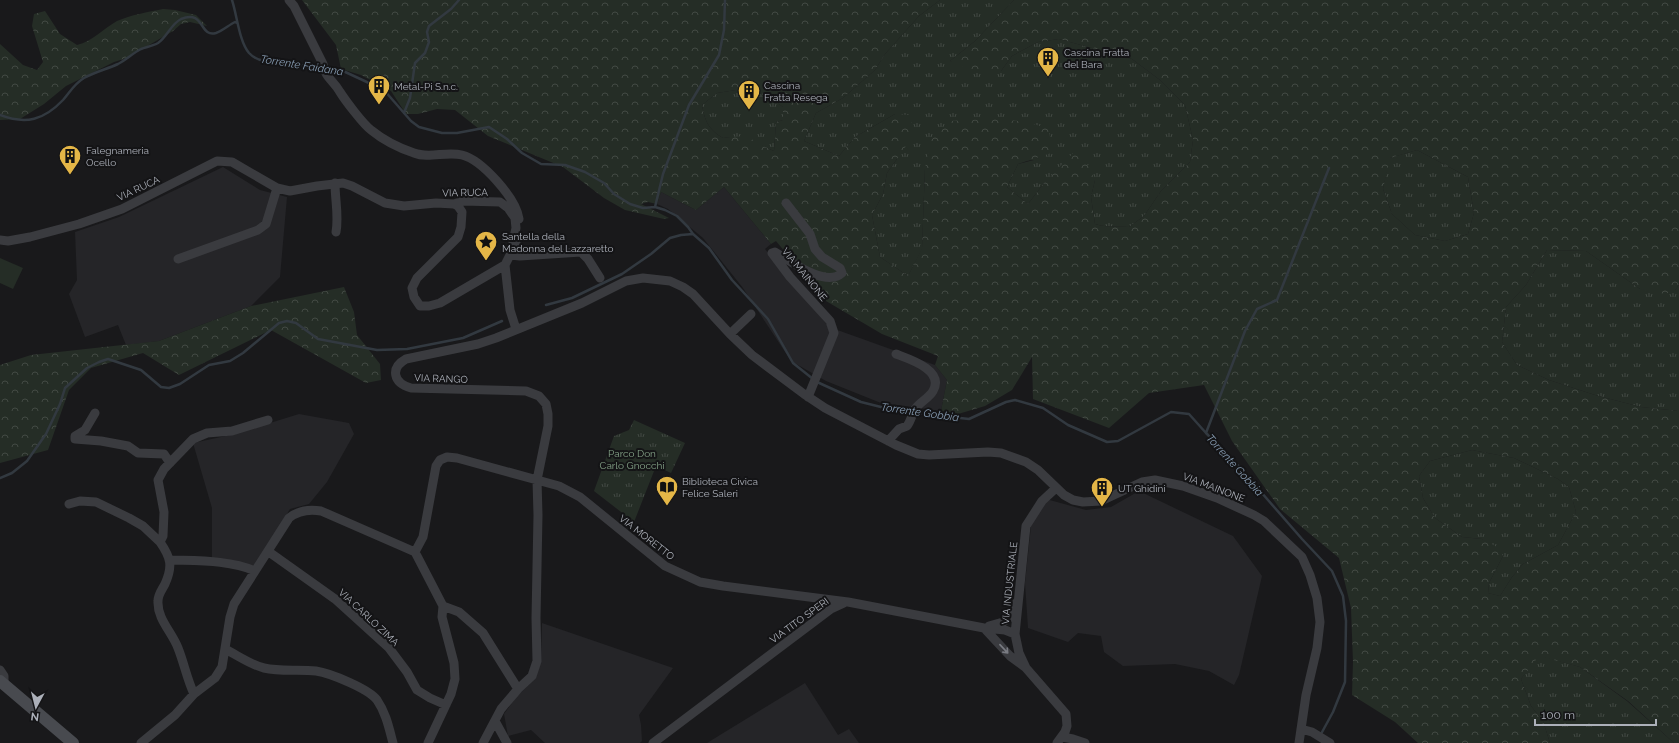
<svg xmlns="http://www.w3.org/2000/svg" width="1679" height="743" font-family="Raleway,sans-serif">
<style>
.built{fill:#252528}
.grass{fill:url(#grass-tufts)}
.forest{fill:url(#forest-crowns);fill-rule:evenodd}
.garden{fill:#252d26}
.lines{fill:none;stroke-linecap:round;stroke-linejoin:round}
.stream{stroke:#323940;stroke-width:2.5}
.minor{stroke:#3a3b3f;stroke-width:9}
.secondary{stroke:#484a4f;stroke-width:12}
.oneway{stroke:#797b82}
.labels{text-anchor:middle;stroke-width:4;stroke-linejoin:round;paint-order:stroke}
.poi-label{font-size:10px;fill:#acb0b9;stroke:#141416;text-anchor:start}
.street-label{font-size:10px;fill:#acb0b9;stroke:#141416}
.park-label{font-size:10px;fill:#85a388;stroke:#141416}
.water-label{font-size:11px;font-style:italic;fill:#869bb1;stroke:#141416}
</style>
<defs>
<pattern id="grass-tufts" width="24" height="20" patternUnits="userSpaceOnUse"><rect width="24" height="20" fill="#252d26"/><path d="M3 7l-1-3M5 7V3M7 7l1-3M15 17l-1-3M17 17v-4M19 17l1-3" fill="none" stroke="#424943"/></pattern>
<pattern id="forest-crowns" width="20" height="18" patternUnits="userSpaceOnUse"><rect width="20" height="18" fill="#252d26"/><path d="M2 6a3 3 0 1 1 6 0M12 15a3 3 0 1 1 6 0" fill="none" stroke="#424943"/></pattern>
</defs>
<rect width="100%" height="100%" fill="#19191b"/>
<path class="built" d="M223 167 260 190 287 197 280 277 251 306 159 341 126 345 118 325 85 337 69 294 77 280 75 232 119 217Z
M724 187 771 244 765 249 829 327 935 365 947 380 941 411 881 403 826 381 791 361 743 288 703 238 668 209 657 204 661 192 696 210Z
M299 414 349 423 354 434 327 482 309 504 290 509 254 567 212 560V508L193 443 235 434Z
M1139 491 1233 536 1262 576 1239 675 1234 685 1209 671 1175 664 1123 666 1104 652 1101 636 1078 633 1068 642 1028 628 1025 583 1031 526 1046 499 1086 510 1111 507Z
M542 623 673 668 639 715 641 725 642 741 640 743H545L531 730 508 736 504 714 517 696 535 679 541 661Z
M805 683 838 735 849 729 859 743H707Z"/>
<path class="grass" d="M940 0H1014L975 41 950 61 1001 71 1012 56 1038 42 1059 39 1132 59 1160 80 1185 105 1193 140 1190 162 1161 191 1144 216 1129 227C1118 226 1106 228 1095 224L1091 197 1095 180 1044 183 1028 204 1007 187 1018 164 1034 160 925 168 922 249 908 276 880 257 872 215 883 194 887 173 897 159 895 114 855 137 839 156 804 141 816 113 843 98 875 70 885 54 919 16Z
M736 90C756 90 767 95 783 107V120L776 122 774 151C751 142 751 134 723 138 708 129 705 121 702 105L717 93Z
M1417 150 1468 177 1474 213 1468 234 1445 241 1415 235 1392 214 1383 189 1389 158Z
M1547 250 1586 251 1640 289 1675 290 1679 285V411L1641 407 1595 395 1549 380 1517 365 1502 342 1506 307 1526 285Z
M634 420 685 443 671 473 656 466 634 522 594 491 614 436 629 430Z
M1472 450 1514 458 1558 479 1569 487 1576 512 1558 545 1523 564 1512 577 1500 596 1488 593 1489 583 1503 556 1482 539 1462 537 1435 518 1423 498 1419 476 1430 461Z
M1538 655 1580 667 1627 701 1674 743H1550L1543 721 1531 706 1521 679Z"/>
<path class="forest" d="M302 0H940L919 16 885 54 875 70 843 98 816 113 804 141 839 156 855 137 895 114 908 115 916 132 887 173 883 194 872 215 880 257 908 276 922 248 925 168 931 140 949 121C982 119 1017 116 1048 129L1054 152 1018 164 1007 187 1028 204 1044 183 1074 152 1083 156 1095 180 1091 197 1095 224C1106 228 1118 226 1129 227L1144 216 1161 191 1190 162 1193 140 1185 105 1160 80 1132 59 1059 39 1038 42 1012 56 1001 71 973 72 950 61 975 41 1014 0H1679V285L1675 290 1665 294 1640 289 1586 251 1547 250 1526 285 1506 307 1502 342 1517 365 1549 380 1595 395 1641 407 1679 411V743H1674L1628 701 1580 667 1539 656 1521 679 1531 706 1543 721 1550 743H1418L1395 722 1352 695 1353 662 1351 608 1339 558 1280 509 1232 441 1204 385 1149 393 1109 428 1033 399 1032 357 1012 390 985 406 958 414 941 411 947 380 935 365 938 356 882 334 826 301 776 241 771 244 724 187 696 210 661 192 657 204 648 202 641 204 669 218 664 219 625 210 604 198 563 167 488 136 455 110 437 109 418 114H406L391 91 361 75 341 69 336 45ZM736 90C756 90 767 95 783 107V120L776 122 774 151C766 148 759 143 751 139 742 135 732 137 723 138 708 129 705 121 702 105L717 93ZM1417 150 1468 177 1474 213 1468 234 1445 241 1415 235 1392 214 1383 189 1390 158ZM1472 450 1514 458 1558 479 1569 487 1576 512 1558 545 1523 564 1512 577 1500 596 1488 593 1489 583 1503 556 1497 547 1482 539 1462 537 1435 518 1423 498 1419 476 1430 461Z
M163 9 175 10 196 15 207 26 190 22 181 24 173 31 127 58 114 62 66 86 44 104 20 119 0 120V44L23 65 37 70 43 62 32 26 34 14 45 11 60 34 77 45C93 41 103 29 117 21 131 15 148 12 163 9Z
M344 287 354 312 357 335 380 364 381 380 366 383 271 330 179 375 143 353 91 368 69 390 48 450 0 463V365L31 355 159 341 251 306Z"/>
<path class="garden" d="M0 258 23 268 13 289 0 283Z"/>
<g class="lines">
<path class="stream" d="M232 0C237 15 239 41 249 53 260 65 280 62 294 64 303 65 312 67 322 68
M327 69 341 70 384 90 411 121 419 127 442 133H457L489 127 507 139 522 153 541 164 565 165 585 172 604 183 614 194 630 204 643 208 655 207 665 210 677 216 688 227 693 234
M404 113 410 98 415 63 425 53 429 42 427 32 429 26 451 9 459 0
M0 115C26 125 44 120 63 100 70 92 74 84 84 78 95 72 107 69 118 64 126 60 133 53 141 49 146 47 153 46 158 43 167 37 171 24 181 19 205 9 199 38 216 33 222 31 229 25 235 22L237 23
M655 207 663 174 689 105 719 55 724 30 725 0
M546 305 572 298 622 274 651 254 670 238 681 235 693 234 709 248 732 280 768 319 793 363 813 379
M817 382 861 402 885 408 911 412
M915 413 969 419 1006 402 1015 400 1043 408 1068 425 1107 442 1118 441 1171 412 1189 414 1206 433 1234 461 1302 539 1332 571 1343 596 1346 621 1345 682 1333 712 1321 734
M1206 433 1245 331 1257 309 1277 300 1329 168
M0 478 12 473 27 461 46 434 60 404 65 388 87 368 99 362 108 359 141 370 161 387 169 388 180 384 209 365 230 361 243 353 279 323 287 321 296 323 318 339 377 350 407 349 463 338 502 321"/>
<path class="minor" d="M289 0 294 6 323 64C325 78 333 80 340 92 345 100 363 124 371 130 382 139 399 148 414 153 429 159 446 151 462 155 482 160 516 198 519 219
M335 183C335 200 339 216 336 232
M786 203 810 234 815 249 822 257 840 268 842 273C826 288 790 261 775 252L772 253 790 277 830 321 834 333 808 397
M454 204 458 206 462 212 461 227 458 237 417 278 412 288 414 297 420 306H429L440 303 505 265
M0 240 8 241 30 237 79 224 122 209 217 161 232 162 277 188 290 191 317 186 343 183 352 186 385 203 404 206 436 203 454 204 463 201 500 202 508 208 515 218 516 228 513 242 514 248
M510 255 520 256 581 252 588 259 600 278
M178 259 258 230 266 224 277 188
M516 329 510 310 505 265 516 243
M730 334 751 314
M95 413 85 430 75 436V439L101 441 128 446 138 453 164 454 170 463
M888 441 899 429 907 426C911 421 912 414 915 409 920 402 929 398 933 391 945 370 909 359 896 354
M1056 488 1042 501 1026 526 1015 634 1019 653 1026 668 1066 714 1067 726 1065 732 1057 743
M69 504 80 501 96 502 129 518 143 526 160 542
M269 552 335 599 389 648 407 672 417 690 430 698 446 705
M170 560C198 561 230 560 255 571
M443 606 459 612 483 633 518 689
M989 626 1003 622 1010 617 1017 602
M984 628 1010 656 1025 667
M225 649C237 655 251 665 264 668 281 672 299 669 316 671 330 673 369 689 377 700 386 713 389 728 393 743
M0 670 4 676V684
M194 694C187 679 184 663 178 648 172 632 157 619 158 601 158 594 162 590 165 584 173 566 171 558 160 542L163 536 164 512 158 480 164 469 193 439 207 433 232 431 268 420
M495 721 507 743
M1301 729 1312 732 1330 743
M1062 737 1073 739 1085 743
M141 743 175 715 194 694 215 678 222 667 230 617 234 604 289 518C299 510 309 509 321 511L415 552
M428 743 451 694 455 679 454 663 442 617 443 606 415 552 423 537 436 466 440 460 447 457 457 458 559 486 580 497 665 566 700 582 723 586 848 602 984 628 1005 630 1015 634
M483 743 501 709 518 689 532 676 537 661 536 618 538 515 537 480 548 426V414L546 404 539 396 526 391 411 388C393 383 390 368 406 359L478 344 496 338 582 303 626 281 643 278 670 281 683 287 693 294 730 334 752 355 804 394 825 408 896 445 918 454 929 455 988 452 1001 453 1026 462 1038 470 1064 495 1073 500 1083 502 1101 501 1142 482 1155 480 1183 486 1217 498 1254 515 1264 521 1302 557 1310 575 1317 598 1320 622 1317 648 1306 695 1299 743
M653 743 831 609 844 603"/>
<path class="secondary" d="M0 681 73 743"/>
</g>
<defs><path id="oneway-shaft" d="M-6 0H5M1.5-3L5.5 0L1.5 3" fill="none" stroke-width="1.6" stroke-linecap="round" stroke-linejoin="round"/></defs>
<use class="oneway" href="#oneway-shaft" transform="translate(1004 649) rotate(47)"/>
<defs>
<g id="building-pin" transform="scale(1.15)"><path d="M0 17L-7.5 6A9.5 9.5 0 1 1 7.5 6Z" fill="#e4b647" stroke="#141416"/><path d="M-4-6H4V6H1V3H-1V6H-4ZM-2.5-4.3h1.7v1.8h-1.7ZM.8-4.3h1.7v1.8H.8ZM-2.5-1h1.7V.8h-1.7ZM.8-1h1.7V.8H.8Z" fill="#111"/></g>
<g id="sight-pin" transform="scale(1.15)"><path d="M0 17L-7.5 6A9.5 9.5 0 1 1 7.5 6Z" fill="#e4b647" stroke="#141416"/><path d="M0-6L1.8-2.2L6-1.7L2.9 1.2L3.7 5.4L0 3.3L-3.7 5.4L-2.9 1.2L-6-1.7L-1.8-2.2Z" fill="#111"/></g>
<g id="library-pin" transform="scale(1.15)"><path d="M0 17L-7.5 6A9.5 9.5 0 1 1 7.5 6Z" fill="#e4b647" stroke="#141416"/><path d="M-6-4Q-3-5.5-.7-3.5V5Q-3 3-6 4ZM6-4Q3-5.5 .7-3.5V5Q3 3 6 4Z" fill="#111"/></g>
</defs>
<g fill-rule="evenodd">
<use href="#building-pin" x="1048" y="58"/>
<use href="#building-pin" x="379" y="86"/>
<use href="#building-pin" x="749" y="91"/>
<use href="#building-pin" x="70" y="156"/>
<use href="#sight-pin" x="486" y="242"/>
<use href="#library-pin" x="667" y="487"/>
<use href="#building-pin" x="1102" y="488"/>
</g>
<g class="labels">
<g class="poi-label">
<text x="1064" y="56">Cascina Fratta<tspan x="1064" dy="12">del Bara</tspan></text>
<text x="764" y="89">Cascina<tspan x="764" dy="12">Fratta Resega</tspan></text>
<text x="394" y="90">Metal-Pi S.n.c.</text>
<text x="86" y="154">Falegnameria<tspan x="86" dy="12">Ocello</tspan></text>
<text x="502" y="240">Santella della<tspan x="502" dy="12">Madonna del Lazzaretto</tspan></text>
<text x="682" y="485">Biblioteca Civica<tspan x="682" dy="12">Felice Saleri</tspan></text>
<text x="1118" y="492">UT Ghidini</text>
</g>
<g class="street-label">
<text transform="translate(138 188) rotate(-25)" y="4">VIA RUCA</text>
<text transform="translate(465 192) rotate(-1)" y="4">VIA RUCA</text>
<text transform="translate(805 274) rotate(51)" y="4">VIA MAINONE</text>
<text transform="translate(441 378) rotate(2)" y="4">VIA RANGO</text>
<text transform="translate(1214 487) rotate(21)" y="4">VIA MAINONE</text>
<text transform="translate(647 537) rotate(38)" y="4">VIA MORETTO</text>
<text transform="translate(1009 583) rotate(-84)" y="4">VIA INDUSTRIALE</text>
<text transform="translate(369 617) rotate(43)" y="4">VIA CARLO ZIMA</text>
<text transform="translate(799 620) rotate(-36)" y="4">VIA TITO SPERI</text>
</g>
<g class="park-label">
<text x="632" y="457">Parco Don<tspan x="632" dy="12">Carlo Gnocchi</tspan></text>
</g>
<g class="water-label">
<text transform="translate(302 65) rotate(9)" y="4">Torrente Faidana</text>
<text transform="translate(920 412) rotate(8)" y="4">Torrente Gobbia</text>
<text transform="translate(1235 465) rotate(48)" y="4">Torrente Gobbia</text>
</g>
</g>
<g transform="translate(36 707) rotate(187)" stroke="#141416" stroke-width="3" paint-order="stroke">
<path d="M0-3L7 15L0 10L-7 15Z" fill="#acb0b9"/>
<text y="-6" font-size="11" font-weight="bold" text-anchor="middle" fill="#acb0b9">N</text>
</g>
<path d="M1535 719v6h121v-6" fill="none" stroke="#acb0b9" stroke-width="2"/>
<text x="1541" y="719" font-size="12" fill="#acb0b9" stroke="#141416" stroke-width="3" paint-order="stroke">100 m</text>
</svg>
